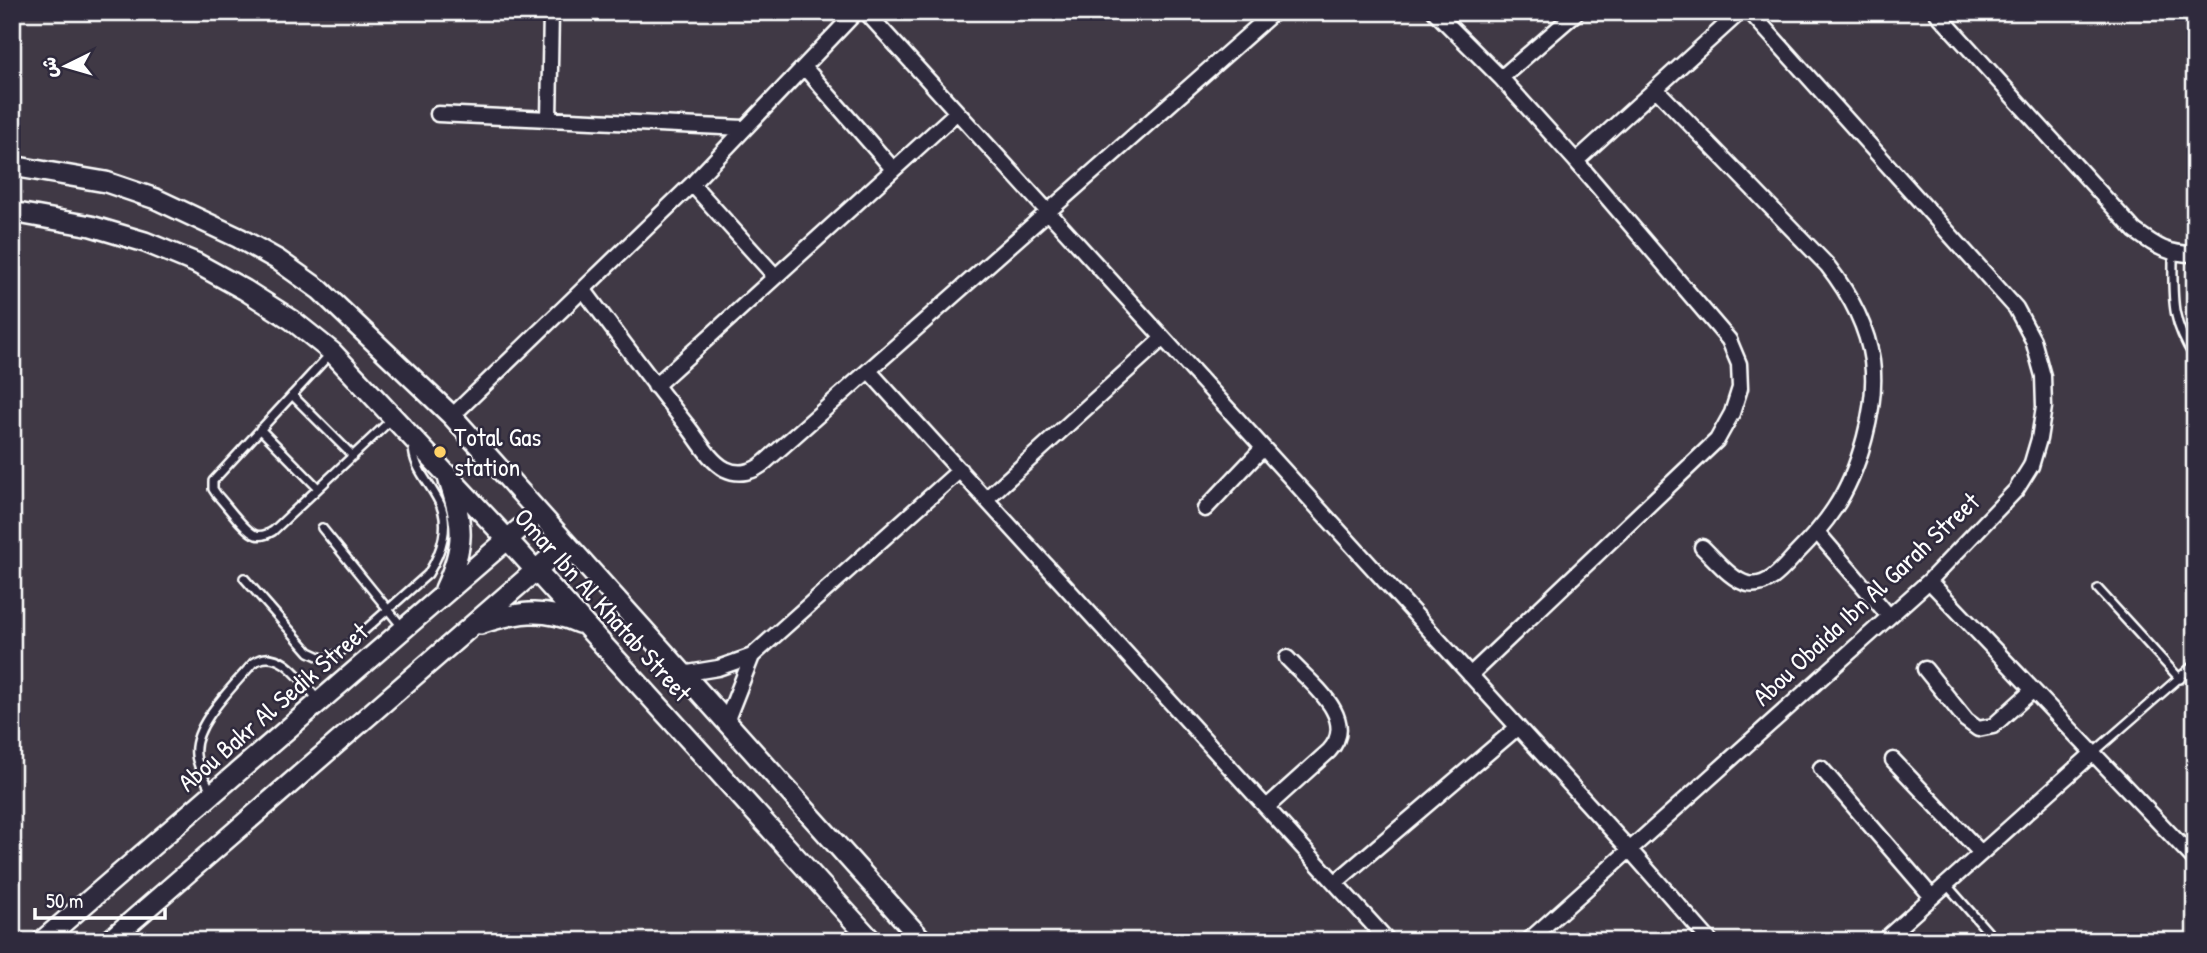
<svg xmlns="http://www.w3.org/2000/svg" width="2207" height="953" font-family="'Patrick Hand','Playpen Sans Arabic',sans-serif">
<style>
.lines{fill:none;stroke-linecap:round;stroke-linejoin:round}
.lane-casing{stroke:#fff;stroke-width:12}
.street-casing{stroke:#fff;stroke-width:19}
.secondary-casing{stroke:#fff;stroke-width:24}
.lane{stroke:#2f2a3d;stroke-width:7}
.street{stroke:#2f2a3d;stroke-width:14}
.secondary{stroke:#2f2a3d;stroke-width:19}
.poi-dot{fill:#ffd166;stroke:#2f2a3d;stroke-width:2.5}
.labels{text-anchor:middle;stroke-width:5;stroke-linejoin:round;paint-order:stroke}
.poi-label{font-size:26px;fill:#fff;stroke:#2f2a3d;text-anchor:start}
.street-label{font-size:26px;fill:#fff;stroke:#2f2a3d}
</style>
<rect width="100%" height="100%" fill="#403945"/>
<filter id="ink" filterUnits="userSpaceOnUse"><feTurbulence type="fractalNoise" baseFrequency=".0143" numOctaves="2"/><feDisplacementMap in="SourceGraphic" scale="14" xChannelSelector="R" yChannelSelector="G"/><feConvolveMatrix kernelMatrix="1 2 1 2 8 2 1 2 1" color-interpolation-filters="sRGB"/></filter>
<g filter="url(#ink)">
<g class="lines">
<g class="lane-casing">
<path id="lane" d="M2173 254C2173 298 2170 320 2195 358
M331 353 213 481V489L217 495C226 504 245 532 256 535 262 537 268 534 273 531L393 418
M292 395 353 456
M260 429 318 488
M322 528 403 628
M244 578 309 652 324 659 339 653 428 574C441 553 452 524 438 500 428 480 413 468 413 445
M2098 589 2180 679
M2093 753 2195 664
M211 791C206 780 197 767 196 755 192 725 234 686 253 663 280 644 303 683 319 701
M1946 884 1996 941
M1899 927 1908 941"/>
</g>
<g class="street-casing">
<path id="street" d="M866 12 1629 849 1710 941
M1435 12 1501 78 1576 161 1729 340 1739 364 1740 388 1732 413 1717 440 1470 675
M1936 12 2135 231C2157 247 2167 254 2195 254
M804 67 893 169
M1501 78 1577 12
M1656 89 1827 265C1849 293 1867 325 1872 361 1878 406 1859 472 1834 509 1823 526 1810 540 1796 554 1784 567 1769 588 1748 584 1731 580 1715 559 1702 547
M438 114 744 128
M549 119 551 12
M1576 161 1740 12
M692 184 775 276
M583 289C618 336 653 383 689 428 699 441 710 461 725 469 739 476 754 472 765 462L1274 12
M869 371 1388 941
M655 386 957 112
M452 416 692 184 856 12
M986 499 1163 338
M1205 509 1263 448
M1817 532 1889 616
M1929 581 2195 860
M1925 669 1966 720 1978 729 1993 726 2033 690
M682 674 718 668 752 656 960 470
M726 722 752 656
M1893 760 1981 853
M1821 768 1932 897
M1268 806 1329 751C1360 718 1309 682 1287 658
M1336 882 1518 727
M1528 941 1929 581 2016 490 2031 466 2039 439 2044 407 2043 376 2033 340 2016 308 1750 12
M1883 941 2093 753"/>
</g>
<g class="secondary-casing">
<path id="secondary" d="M12 166 106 182 156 199 239 238 278 260 320 290 452 416 923 941
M12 212 91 226 145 242 196 263 245 290 292 320 332 352 508 540 872 941
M445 589C465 546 464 525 449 481
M480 624C516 612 543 607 579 623
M42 941 538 513
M109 941 566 544"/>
</g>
<use href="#lane" class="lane"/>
<use href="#street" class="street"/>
<use href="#secondary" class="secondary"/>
</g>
</g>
<circle class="poi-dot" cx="440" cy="452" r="7"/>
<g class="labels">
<g class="poi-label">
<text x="454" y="446">Total Gas<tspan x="454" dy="30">station</tspan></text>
</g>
<g class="street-label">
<text transform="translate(1866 599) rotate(-43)" y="9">Abou Obaida Ibn Al Garah Street</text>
<text transform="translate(603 605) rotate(48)" y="9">Omar Ibn Al Khatab Street</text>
<text transform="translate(273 707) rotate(-41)" y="9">Abou Bakr Al Sedik Street</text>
</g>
</g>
<rect width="2207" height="953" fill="none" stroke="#2f2a3d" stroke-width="42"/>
<rect x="21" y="21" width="2165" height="911" fill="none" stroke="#fff" stroke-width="2.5" filter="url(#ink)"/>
<g transform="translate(66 66) rotate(265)" stroke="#2f2a3d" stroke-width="5" paint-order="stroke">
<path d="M0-5L12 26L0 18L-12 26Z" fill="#ffffff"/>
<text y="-10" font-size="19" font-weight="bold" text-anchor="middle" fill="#ffffff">ش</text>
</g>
<path d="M35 908v10h130v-10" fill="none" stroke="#ffffff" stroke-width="3.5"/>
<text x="46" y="908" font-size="21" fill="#ffffff" stroke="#2f2a3d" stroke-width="5" paint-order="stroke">50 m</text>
</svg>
